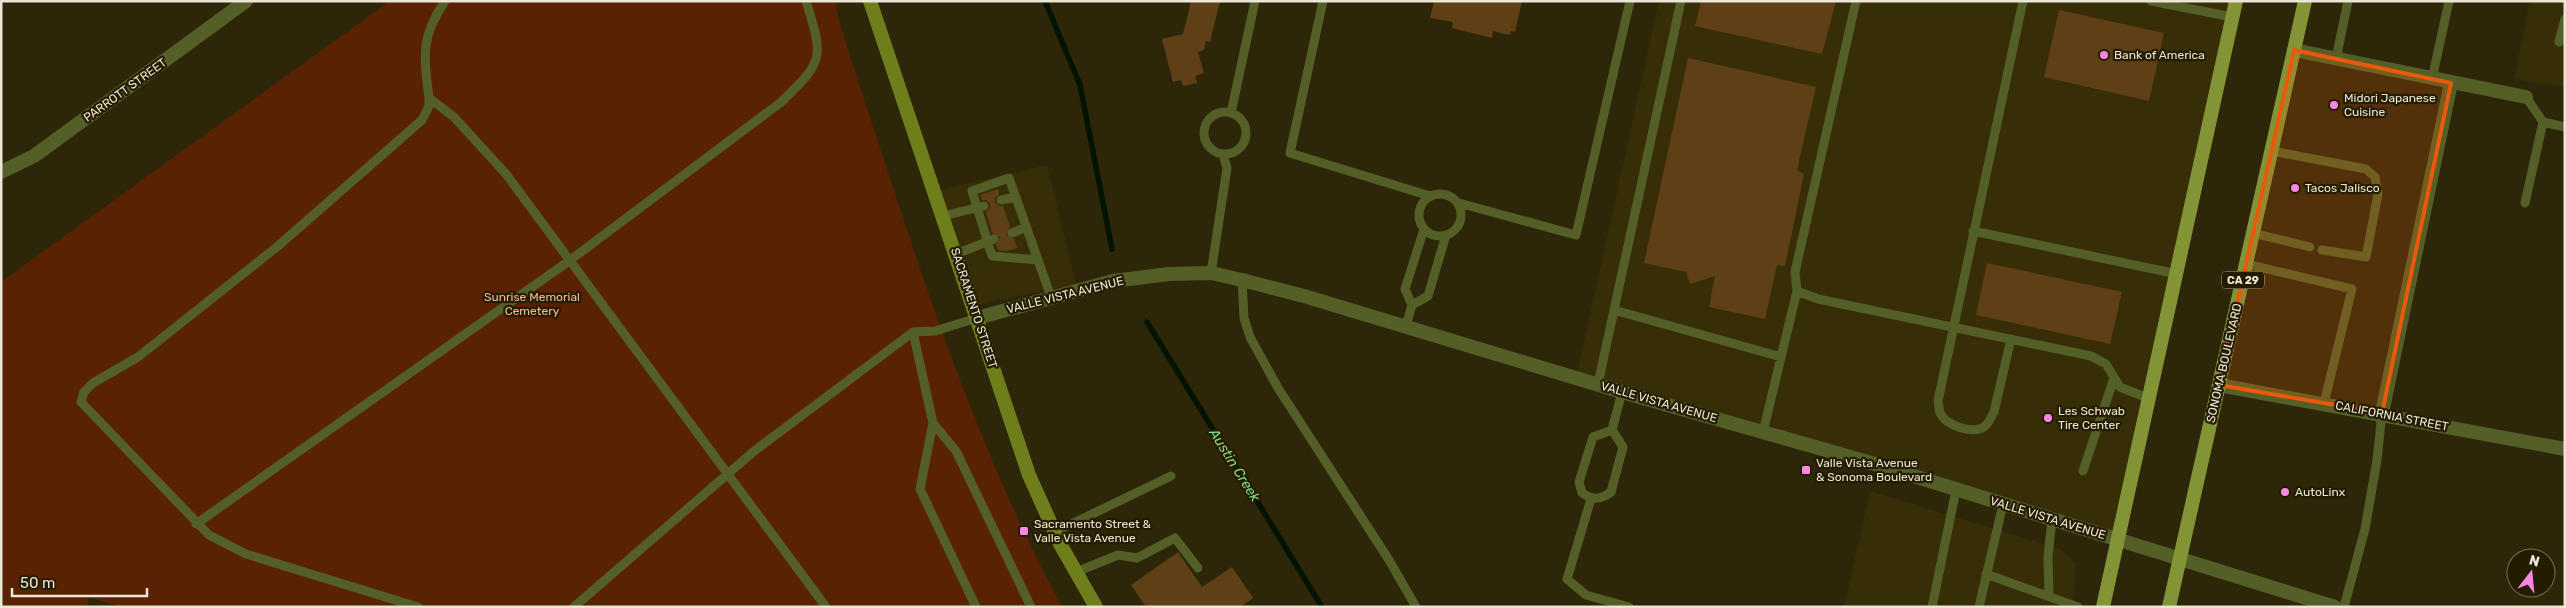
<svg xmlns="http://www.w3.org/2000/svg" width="2566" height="608" font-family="Rubik,sans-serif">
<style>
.built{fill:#372e07}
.green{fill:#592303}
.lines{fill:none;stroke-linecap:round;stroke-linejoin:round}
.stream{stroke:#021302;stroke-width:5.5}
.building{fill:#5f4016}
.service{stroke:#545f27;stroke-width:9}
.minor{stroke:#545f27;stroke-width:14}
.tertiary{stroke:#545f27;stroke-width:14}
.secondary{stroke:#6d7e1a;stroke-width:14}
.primary{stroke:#829435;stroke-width:14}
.marked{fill:#e8590c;fill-opacity:0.2;stroke:#e8590c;stroke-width:4;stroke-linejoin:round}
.poi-dot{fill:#fb87e5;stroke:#241c01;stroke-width:2}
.labels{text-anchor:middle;stroke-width:4.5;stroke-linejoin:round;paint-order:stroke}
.shield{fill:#241c01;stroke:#afa996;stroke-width:1}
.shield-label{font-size:11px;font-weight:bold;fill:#ebe6d6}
.poi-label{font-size:12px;fill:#ebe6d6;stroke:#241c01;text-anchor:start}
.street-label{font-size:12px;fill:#ebe6d6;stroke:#241c01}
.park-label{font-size:12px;fill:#fcb999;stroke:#241c01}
.water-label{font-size:14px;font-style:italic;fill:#86db81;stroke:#241c01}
</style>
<rect width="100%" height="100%" fill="#2d2609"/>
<path class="built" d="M1659 1H2239L2118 540 1576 378Z
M2530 1H2565V87L2514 79Z
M1047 165 1076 284 977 305 940 190Z
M1870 491 2060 549 2076 563 2075 588 2071 607H1844Z"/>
<path class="green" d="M390 1H835L840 25C905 222 963 423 1062 607H121L89 597 87 607H1V282Z"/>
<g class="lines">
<path class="stream" d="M1045 1 1080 85 1112 249
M1147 322 1322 607"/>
</g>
<path class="building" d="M1191 1H1220L1210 42 1206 41 1204 50 1198 52 1204 73 1195 76 1197 83 1183 86 1181 80 1173 82 1162 39 1183 34Z
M1434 1H1522L1515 32 1511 31 1510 35 1493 31 1492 38 1452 28 1453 22 1430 18Z
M1701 1H1836L1822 54 1695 26Z
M2059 10 2164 33 2149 101 2044 77Z
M1688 58 1816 87 1797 170 1804 174 1785 266 1777 265 1765 319 1709 307 1715 276 1690 284 1686 272 1644 263Z
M998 189 999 194 995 198V202L999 206H1003L1010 227 1006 235 1014 239 1017 248 1007 251 998 250 996 245 1000 237 992 233 986 212 990 208V204L986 200H982L980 195Z
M1987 263 2122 292 2110 344 1976 315Z
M1178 552 1202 587 1232 567 1253 598 1240 607H1146L1131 585Z"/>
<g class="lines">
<path class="service" d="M445 1C420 38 424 56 429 98L454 117 506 174 826 607
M1323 1 1290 153 1430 196
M1856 1 1795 272 1797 291 1818 299 2091 356 2106 364 2120 387 2150 399
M2151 1 2232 17
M2559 42 2565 19
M2336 59 2348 1
M2432 79 2449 1
M2526 97 2543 122 2565 127
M1204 133a21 21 0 1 1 42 0a21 21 0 1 1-42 0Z
M1231 113 1255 1
M2272 151 2366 169 2375 177 2378 194 2366 257 2322 250
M1419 215a21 21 0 1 1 42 0a21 21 0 1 1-42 0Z
M1001 200 1016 197
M1459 203 1576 235 1630 1
M2525 203 2543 122
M943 216 984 206
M1973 231 2177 274
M1012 233 1026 227
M2253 233 2310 247
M956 254 994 239
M1038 260 992 256 972 191 1009 178 1051 297
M2246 264 2352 289 2324 403
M1211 273 1227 168 1223 154
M1242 280 1244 318 1250 337 1278 388 1389 560 1416 607
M1412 305 1428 296 1446 235
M1614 310 1781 357
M1406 326 1412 305 1405 289 1424 229
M913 332 933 423 920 489 976 607
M2011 339 1994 412C1991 417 1989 423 1985 426 1974 435 1946 426 1940 413 1939 410 1939 405 1938 401L2023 1
M1598 384 1681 1
M933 423 956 451 1031 607
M1612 430 1593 437 1579 482 1582 493C1593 500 1600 500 1611 492L1623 447 1612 430 1622 392
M1763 432 1797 291
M2083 471 2114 378
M1591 499 1567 579 1586 595 1629 607
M196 524 569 261 780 103C824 61 824 59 806 1
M1055 532 1171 476
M1076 572 1118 555 1137 558 1175 538 1198 568
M1986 574 2078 607
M2049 596 2048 557 2052 519
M418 607 246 554 209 535 81 402 84 392 93 383 138 357 278 246 422 120 429 106V98
M574 607 753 452 913 332 935 331 977 318
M1932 607 1956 490
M1979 607 2003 504
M2344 607 2365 529 2377 460 2382 413"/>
<path class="minor" d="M2294 50 2526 97
M1 172 34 156 246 1
M2219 385 2565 449
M2382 413 2451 83"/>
<path class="tertiary" d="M977 318 1113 281 1169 274 1211 273 1242 280 1304 296 1622 392 1875 464 2335 607"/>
<path class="secondary" d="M870 1 1029 475 1060 544 1096 607"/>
<path class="primary" d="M2103 607 2236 1
M2169 607 2305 1"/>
</g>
<path class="marked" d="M2294 50 2451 83 2382 413 2219 385Z"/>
<g class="poi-dot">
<circle cx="2104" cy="55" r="5"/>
<circle cx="2334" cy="105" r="5"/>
<circle cx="2295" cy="188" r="5"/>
<circle cx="2048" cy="418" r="5"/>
<rect x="1801" y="465" width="10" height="10" rx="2.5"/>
<circle cx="2285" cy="492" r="5"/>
<rect x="1019" y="526" width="10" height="10" rx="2.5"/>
</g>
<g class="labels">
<rect class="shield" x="2222" y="271.5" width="42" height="17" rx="4"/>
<g class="shield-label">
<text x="2243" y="284">CA 29</text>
</g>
<g class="poi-label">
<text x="2114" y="59">Bank of America</text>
<text x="2344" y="102">Midori Japanese<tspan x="2344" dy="14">Cuisine</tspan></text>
<text x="2305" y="192">Tacos Jalisco</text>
<text x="2058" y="415">Les Schwab<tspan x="2058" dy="14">Tire Center</tspan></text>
<text x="1816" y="467">Valle Vista Avenue<tspan x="1816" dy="14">&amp; Sonoma Boulevard</tspan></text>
<text x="2295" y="496">AutoLinx</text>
<text x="1034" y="528">Sacramento Street &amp;<tspan x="1034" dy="14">Valle Vista Avenue</tspan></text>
</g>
<g class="street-label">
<text transform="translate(125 90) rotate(-36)" y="4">PARROTT STREET</text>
<text transform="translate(1065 295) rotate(-14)" y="4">VALLE VISTA AVENUE</text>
<text transform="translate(974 308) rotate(72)" y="4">SACRAMENTO STREET</text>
<text transform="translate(2224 363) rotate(-77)" y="4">SONOMA BOULEVARD</text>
<text transform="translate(1659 402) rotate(16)" y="4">VALLE VISTA AVENUE</text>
<text transform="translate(2392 416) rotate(11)" y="4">CALIFORNIA STREET</text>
<text transform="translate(2048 518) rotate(17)" y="4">VALLE VISTA AVENUE</text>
</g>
<g class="park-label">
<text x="532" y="301">Sunrise Memorial<tspan x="532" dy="14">Cemetery</tspan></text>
</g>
<g class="water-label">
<text transform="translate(1235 465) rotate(58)" y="5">Austin Creek</text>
</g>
</g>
<rect width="2566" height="608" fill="none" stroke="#ebe6d6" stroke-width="5"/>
<g transform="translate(2531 573) rotate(16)"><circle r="24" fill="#241c01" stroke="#746d56"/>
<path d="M0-4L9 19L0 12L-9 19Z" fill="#fb87e5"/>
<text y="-8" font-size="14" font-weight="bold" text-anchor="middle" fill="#ebe6d6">N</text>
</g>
<path d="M12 588v8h135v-8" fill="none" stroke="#ebe6d6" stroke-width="2.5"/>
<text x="20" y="588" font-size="15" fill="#ebe6d6" stroke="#241c01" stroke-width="4" paint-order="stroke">50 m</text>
</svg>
